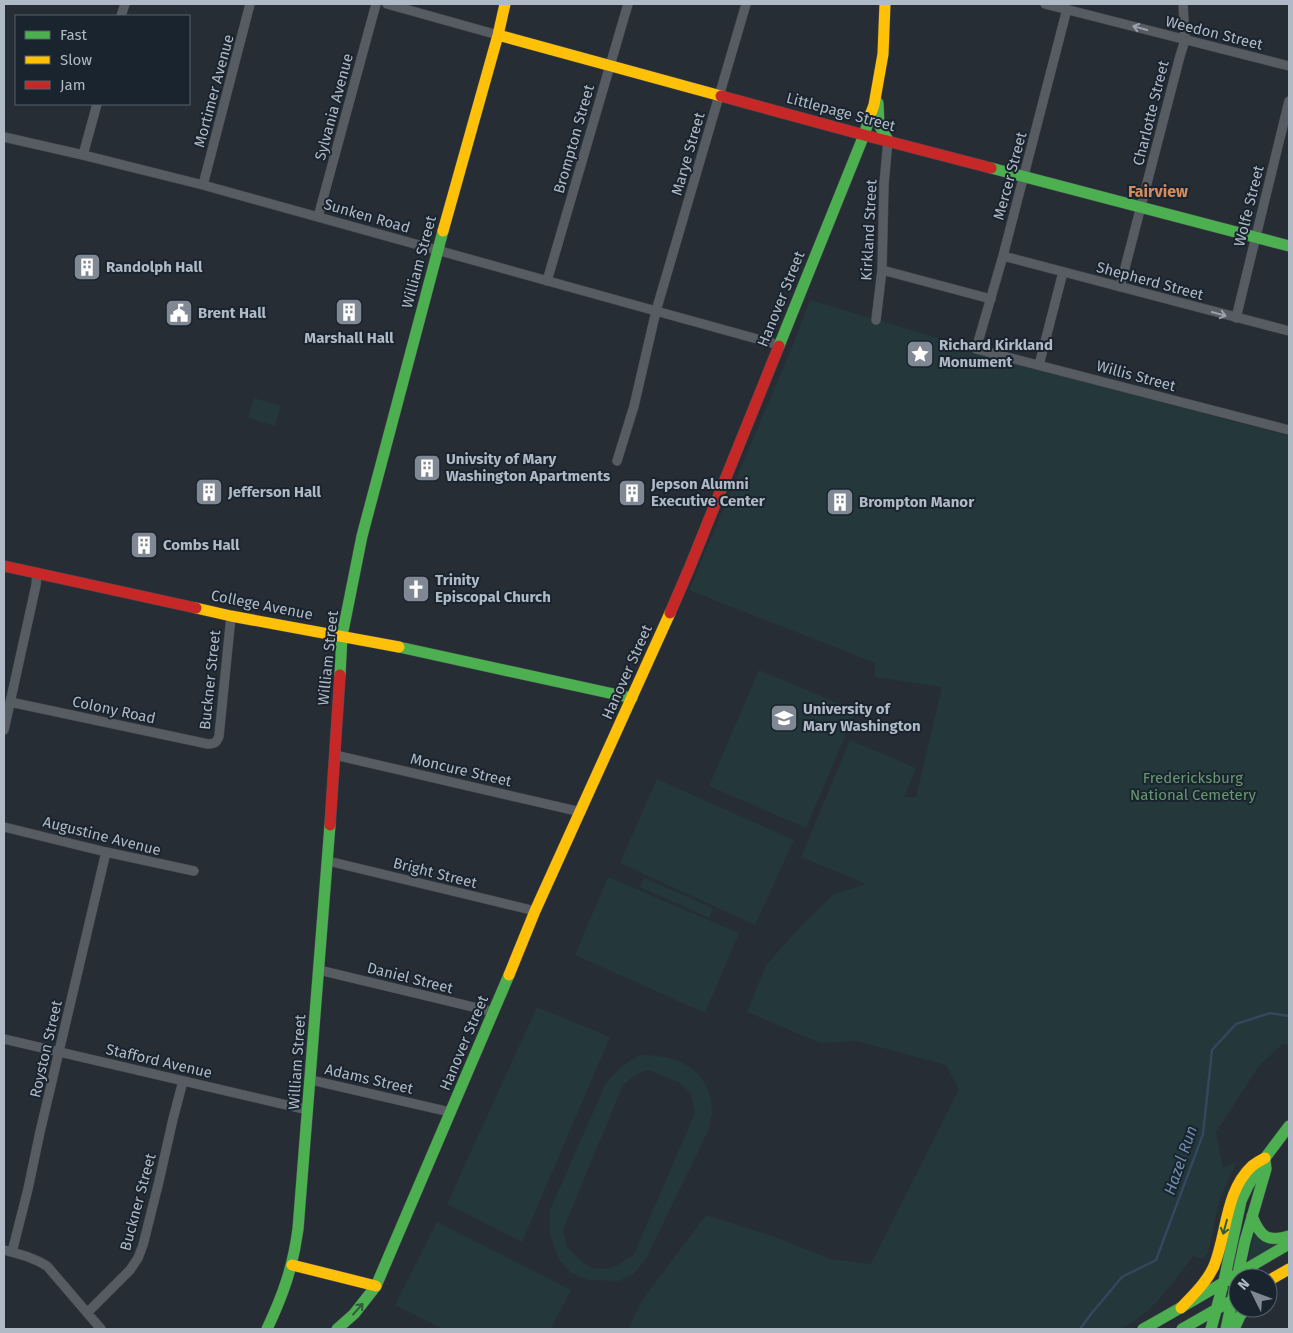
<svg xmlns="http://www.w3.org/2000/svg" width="1293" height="1333" font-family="'Fira Sans',sans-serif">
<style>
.green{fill:#24373a;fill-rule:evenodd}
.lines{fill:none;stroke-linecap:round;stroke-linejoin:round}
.stream{stroke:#34475e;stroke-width:2.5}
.street-casing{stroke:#45494f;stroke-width:10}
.fast-casing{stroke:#45494f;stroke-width:12}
.slow-casing{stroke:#45494f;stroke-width:12}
.jam-casing{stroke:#45494f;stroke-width:12}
.street{stroke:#575c62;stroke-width:9}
.fast{stroke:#4caf50;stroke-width:11}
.slow{stroke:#ffc107;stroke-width:11}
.jam{stroke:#c62828;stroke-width:11}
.oneway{stroke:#9aa2ad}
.oneway2{stroke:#2e5c3c}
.labels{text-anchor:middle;stroke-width:4;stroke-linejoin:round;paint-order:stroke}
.street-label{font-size:15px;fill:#b0bac6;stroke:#1a242f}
.poi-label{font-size:15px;font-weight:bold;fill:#b0bac6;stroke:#1a242f;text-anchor:start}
.park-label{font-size:15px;fill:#679870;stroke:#1a242f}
.neighbourhood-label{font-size:16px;font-weight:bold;fill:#d58b5d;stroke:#1a242f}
.water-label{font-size:16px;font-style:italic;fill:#708caa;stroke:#1a242f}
</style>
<rect width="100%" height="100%" fill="#272d34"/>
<path class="green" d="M810 300 965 346 1023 366 1289 436V1045L1283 1044 1259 1066 1216 1132 1223 1167 1237 1162 1220 1198 1208 1253 1203 1259 1193 1256C1172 1284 1153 1313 1121 1329H628L641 1302 706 1215 772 1236 831 1259 871 1264 959 1089 946 1065 857 1041 820 1043 747 1012 766 965 803 924 834 894 866 884 801 857 850 740 916 768 904 797H916L942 687 875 677V663L689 590 790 352Z
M254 398 281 406 275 426 248 418Z
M759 670 856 711 806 828 709 786Z
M657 779 794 840 755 925 620 863Z
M608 877 739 933 705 1013 575 955Z
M644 878 713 908 709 918 640 887Z
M537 1007 610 1037 522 1242 447 1204Z
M640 1055C678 1054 712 1070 712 1113 711 1118 710 1124 709 1129L646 1259 633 1274 619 1281 588 1280 571 1273 560 1261 553 1244 550 1233V1210L606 1083 623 1065ZM648 1070 678 1082 691 1093 695 1113 634 1254 618 1265 604 1269 591 1268 578 1258 567 1247 563 1230 623 1085 636 1075Z
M437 1222 571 1290 551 1329H443L395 1305Z
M1254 1233 1275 1245 1248 1261Z"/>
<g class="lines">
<path class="stream" d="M1080 1329 1091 1314 1122 1277 1156 1260 1203 1134 1212 1050 1236 1024 1270 1013 1289 1016"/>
<g class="street-casing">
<path id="street" d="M387 4 498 35
M1045 4 1289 66
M1067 9 1003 256 976 349 1289 430
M121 16 125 4
M4 137 83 155 203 185 656 311 779 345
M83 155 97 104
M203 185 250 4
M318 217 376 4
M1003 256 1289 331
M882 270 991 299
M547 281 628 4
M1120 287 1180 56 1185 40 1183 4
M1236 318 1289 101
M876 320 882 270 884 184 888 140
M1039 365 1063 272
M617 461 634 406 656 311 746 4
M10 702 208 744C215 744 217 742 219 736L231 616
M4 730 36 585 37 573
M335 755 581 812
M4 827 106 852 194 871
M328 861 535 911
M319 970 494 1012
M4 1039 308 1110
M311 1080 450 1112
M4 1250C19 1254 33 1257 47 1266L101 1329
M12 1252 28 1189 40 1132 106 852
M87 1313 130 1270 138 1258 143 1245 159 1181 173 1119 183 1081"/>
</g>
<g class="fast-casing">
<path id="fast" d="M878 103 879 125 888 140
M991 168 1289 246
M779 346 864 135 871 113
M399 647 632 698
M340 675 342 636 362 536 443 231
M1252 1216C1260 1236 1267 1243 1289 1236
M267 1329C283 1295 293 1267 298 1229L330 825
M337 1329 354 1314 376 1286 509 975
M1143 1329C1192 1302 1240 1272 1289 1244
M1182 1329 1238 1297
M1211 1329 1224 1281 1241 1201 1248 1186 1265 1158 1289 1126
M1226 1329 1245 1241 1266 1169 1265 1160
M1234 1329 1240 1316 1246 1308"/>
</g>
<g class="slow-casing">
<path id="slow" d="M498 35 721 96
M871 113 874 105 883 54 885 4
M443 231 498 35 505 4
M196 608 231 616 399 647
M509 975 535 911 670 613
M292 1265 376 1286
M1268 1281 1289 1269
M1181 1308C1193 1295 1207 1282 1214 1266 1227 1234 1225 1191 1252 1166 1256 1163 1261 1160 1265 1158"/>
</g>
<g class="jam-casing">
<path id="jam" d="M721 96 864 135 991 168
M4 566 196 608
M670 613 689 569 779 346
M330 825 340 675"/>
</g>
<use href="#street" class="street"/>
<use href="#fast" class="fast"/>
<use href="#slow" class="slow"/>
<use href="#jam" class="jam"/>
</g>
<defs><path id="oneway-shaft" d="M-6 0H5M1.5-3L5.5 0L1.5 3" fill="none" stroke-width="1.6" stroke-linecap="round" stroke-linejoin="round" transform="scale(1.25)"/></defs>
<g class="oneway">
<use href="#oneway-shaft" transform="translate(1140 28) rotate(-165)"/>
<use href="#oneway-shaft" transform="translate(1219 314) rotate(15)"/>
</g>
<g class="oneway2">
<use href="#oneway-shaft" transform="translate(1225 1227) rotate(105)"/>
<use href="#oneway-shaft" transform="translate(358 1309) rotate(-48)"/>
</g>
<defs>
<g id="building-square" transform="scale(1.4375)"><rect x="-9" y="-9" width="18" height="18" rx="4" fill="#808993" stroke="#1a242f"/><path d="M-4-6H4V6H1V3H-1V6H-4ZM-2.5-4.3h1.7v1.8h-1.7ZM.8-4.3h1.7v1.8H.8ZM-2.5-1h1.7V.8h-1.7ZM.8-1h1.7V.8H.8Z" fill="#fff"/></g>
<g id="civic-square" transform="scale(1.4375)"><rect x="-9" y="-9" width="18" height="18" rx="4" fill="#808993" stroke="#1a242f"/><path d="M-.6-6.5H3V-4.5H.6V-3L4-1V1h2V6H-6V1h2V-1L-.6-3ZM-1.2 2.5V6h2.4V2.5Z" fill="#fff"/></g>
<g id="sight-square" transform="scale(1.4375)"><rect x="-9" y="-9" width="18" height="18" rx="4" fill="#808993" stroke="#1a242f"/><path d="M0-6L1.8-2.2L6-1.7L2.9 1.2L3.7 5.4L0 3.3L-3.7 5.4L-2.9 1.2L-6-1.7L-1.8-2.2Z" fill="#fff"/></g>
<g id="church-square" transform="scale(1.4375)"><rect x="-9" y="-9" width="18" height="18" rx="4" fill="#808993" stroke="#1a242f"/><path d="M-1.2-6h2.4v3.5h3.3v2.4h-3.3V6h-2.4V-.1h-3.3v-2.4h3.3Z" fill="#fff"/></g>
<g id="university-square" transform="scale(1.4375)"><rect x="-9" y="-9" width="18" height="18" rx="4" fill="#808993" stroke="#1a242f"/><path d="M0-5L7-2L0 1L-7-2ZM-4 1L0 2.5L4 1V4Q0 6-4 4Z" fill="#fff"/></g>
</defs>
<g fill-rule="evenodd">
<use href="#building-square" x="87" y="267"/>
<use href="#building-square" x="349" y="312"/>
<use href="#civic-square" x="179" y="313"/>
<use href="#sight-square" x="920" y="354"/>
<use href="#building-square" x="427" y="468"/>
<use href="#building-square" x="209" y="492"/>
<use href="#building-square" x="632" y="493"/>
<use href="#building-square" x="840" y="502"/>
<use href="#building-square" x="144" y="545"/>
<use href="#church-square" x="416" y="589"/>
<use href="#university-square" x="784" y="718"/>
</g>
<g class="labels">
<g class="street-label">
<text transform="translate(1214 33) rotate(14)" y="5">Weedon Street</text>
<text transform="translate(214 91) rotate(-75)" y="5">Mortimer Avenue</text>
<text transform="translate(334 107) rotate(-75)" y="5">Sylvania Avenue</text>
<text transform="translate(841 112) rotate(15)" y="5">Littlepage Street</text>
<text transform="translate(1151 113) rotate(-76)" y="5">Charlotte Street</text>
<text transform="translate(574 139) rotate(-74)" y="5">Brompton Street</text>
<text transform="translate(688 154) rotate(-74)" y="5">Marye Street</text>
<text transform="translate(1010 176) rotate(-75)" y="5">Mercer Street</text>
<text transform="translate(1249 206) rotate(-76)" y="5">Wolfe Street</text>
<text transform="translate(367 216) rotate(16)" y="5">Sunken Road</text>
<text transform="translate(869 230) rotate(-87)" y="5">Kirkland Street</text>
<text transform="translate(419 262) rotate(-75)" y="5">William Street</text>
<text transform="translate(1150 281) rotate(15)" y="5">Shepherd Street</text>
<text transform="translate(781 299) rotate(-68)" y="5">Hanover Street</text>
<text transform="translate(1136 376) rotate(15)" y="5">Willis Street</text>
<text transform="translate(262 605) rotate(11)" y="5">College Avenue</text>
<text transform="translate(328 658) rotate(-84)" y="5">William Street</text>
<text transform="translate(627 672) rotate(-66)" y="5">Hanover Street</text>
<text transform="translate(210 680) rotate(-84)" y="5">Buckner Street</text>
<text transform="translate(114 710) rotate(12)" y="5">Colony Road</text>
<text transform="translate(461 770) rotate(13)" y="5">Moncure Street</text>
<text transform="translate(102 836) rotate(14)" y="5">Augustine Avenue</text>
<text transform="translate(435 873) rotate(14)" y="5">Bright Street</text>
<text transform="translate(410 978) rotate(14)" y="5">Daniel Street</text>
<text transform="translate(464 1043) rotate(-67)" y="5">Hanover Street</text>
<text transform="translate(46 1049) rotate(-77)" y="5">Royston Street</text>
<text transform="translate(159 1061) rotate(13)" y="5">Stafford Avenue</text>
<text transform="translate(297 1062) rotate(-86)" y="5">William Street</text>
<text transform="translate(369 1079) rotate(13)" y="5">Adams Street</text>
<text transform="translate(138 1202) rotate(-75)" y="5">Buckner Street</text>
</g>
<g class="poi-label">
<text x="106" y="272">Randolph Hall</text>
<text x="198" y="318">Brent Hall</text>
<text x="349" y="343" text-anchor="middle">Marshall Hall</text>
<text x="939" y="350">Richard Kirkland<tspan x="939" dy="17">Monument</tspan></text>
<text x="446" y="464">Univsity of Mary<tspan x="446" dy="17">Washington Apartments</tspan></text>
<text x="651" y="489">Jepson Alumni<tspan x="651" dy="17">Executive Center</tspan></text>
<text x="228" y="497">Jefferson Hall</text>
<text x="859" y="507">Brompton Manor</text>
<text x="163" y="550">Combs Hall</text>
<text x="435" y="585">Trinity<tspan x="435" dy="17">Episcopal Church</tspan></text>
<text x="803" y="714">University of<tspan x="803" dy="17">Mary Washington</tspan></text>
</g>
<g class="park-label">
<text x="1193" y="783">Fredericksburg<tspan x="1193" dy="17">National Cemetery</tspan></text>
</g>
<g class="neighbourhood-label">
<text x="1158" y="197">Fairview</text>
</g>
<g class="water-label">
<text transform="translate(1180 1160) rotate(-71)" y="6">Hazel Run</text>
</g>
</g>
<rect width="1293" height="1333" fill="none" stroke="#b0bac6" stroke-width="10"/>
<rect x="15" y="15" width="175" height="90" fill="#1a242f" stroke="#56606b"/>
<rect x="25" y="31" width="25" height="8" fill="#4caf50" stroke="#56606b"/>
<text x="60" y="40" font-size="15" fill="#b0bac6">Fast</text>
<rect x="25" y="56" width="25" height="8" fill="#ffc107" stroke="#56606b"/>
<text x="60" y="65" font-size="15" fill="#b0bac6">Slow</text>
<rect x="25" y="81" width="25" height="8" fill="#c62828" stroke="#56606b"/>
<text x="60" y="90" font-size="15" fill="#b0bac6">Jam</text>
<g transform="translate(1253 1293) rotate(312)"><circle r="24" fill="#1a242f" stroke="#56606b"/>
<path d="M0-4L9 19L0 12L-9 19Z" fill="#808993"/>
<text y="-8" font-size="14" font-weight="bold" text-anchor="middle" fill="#b0bac6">N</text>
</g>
</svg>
